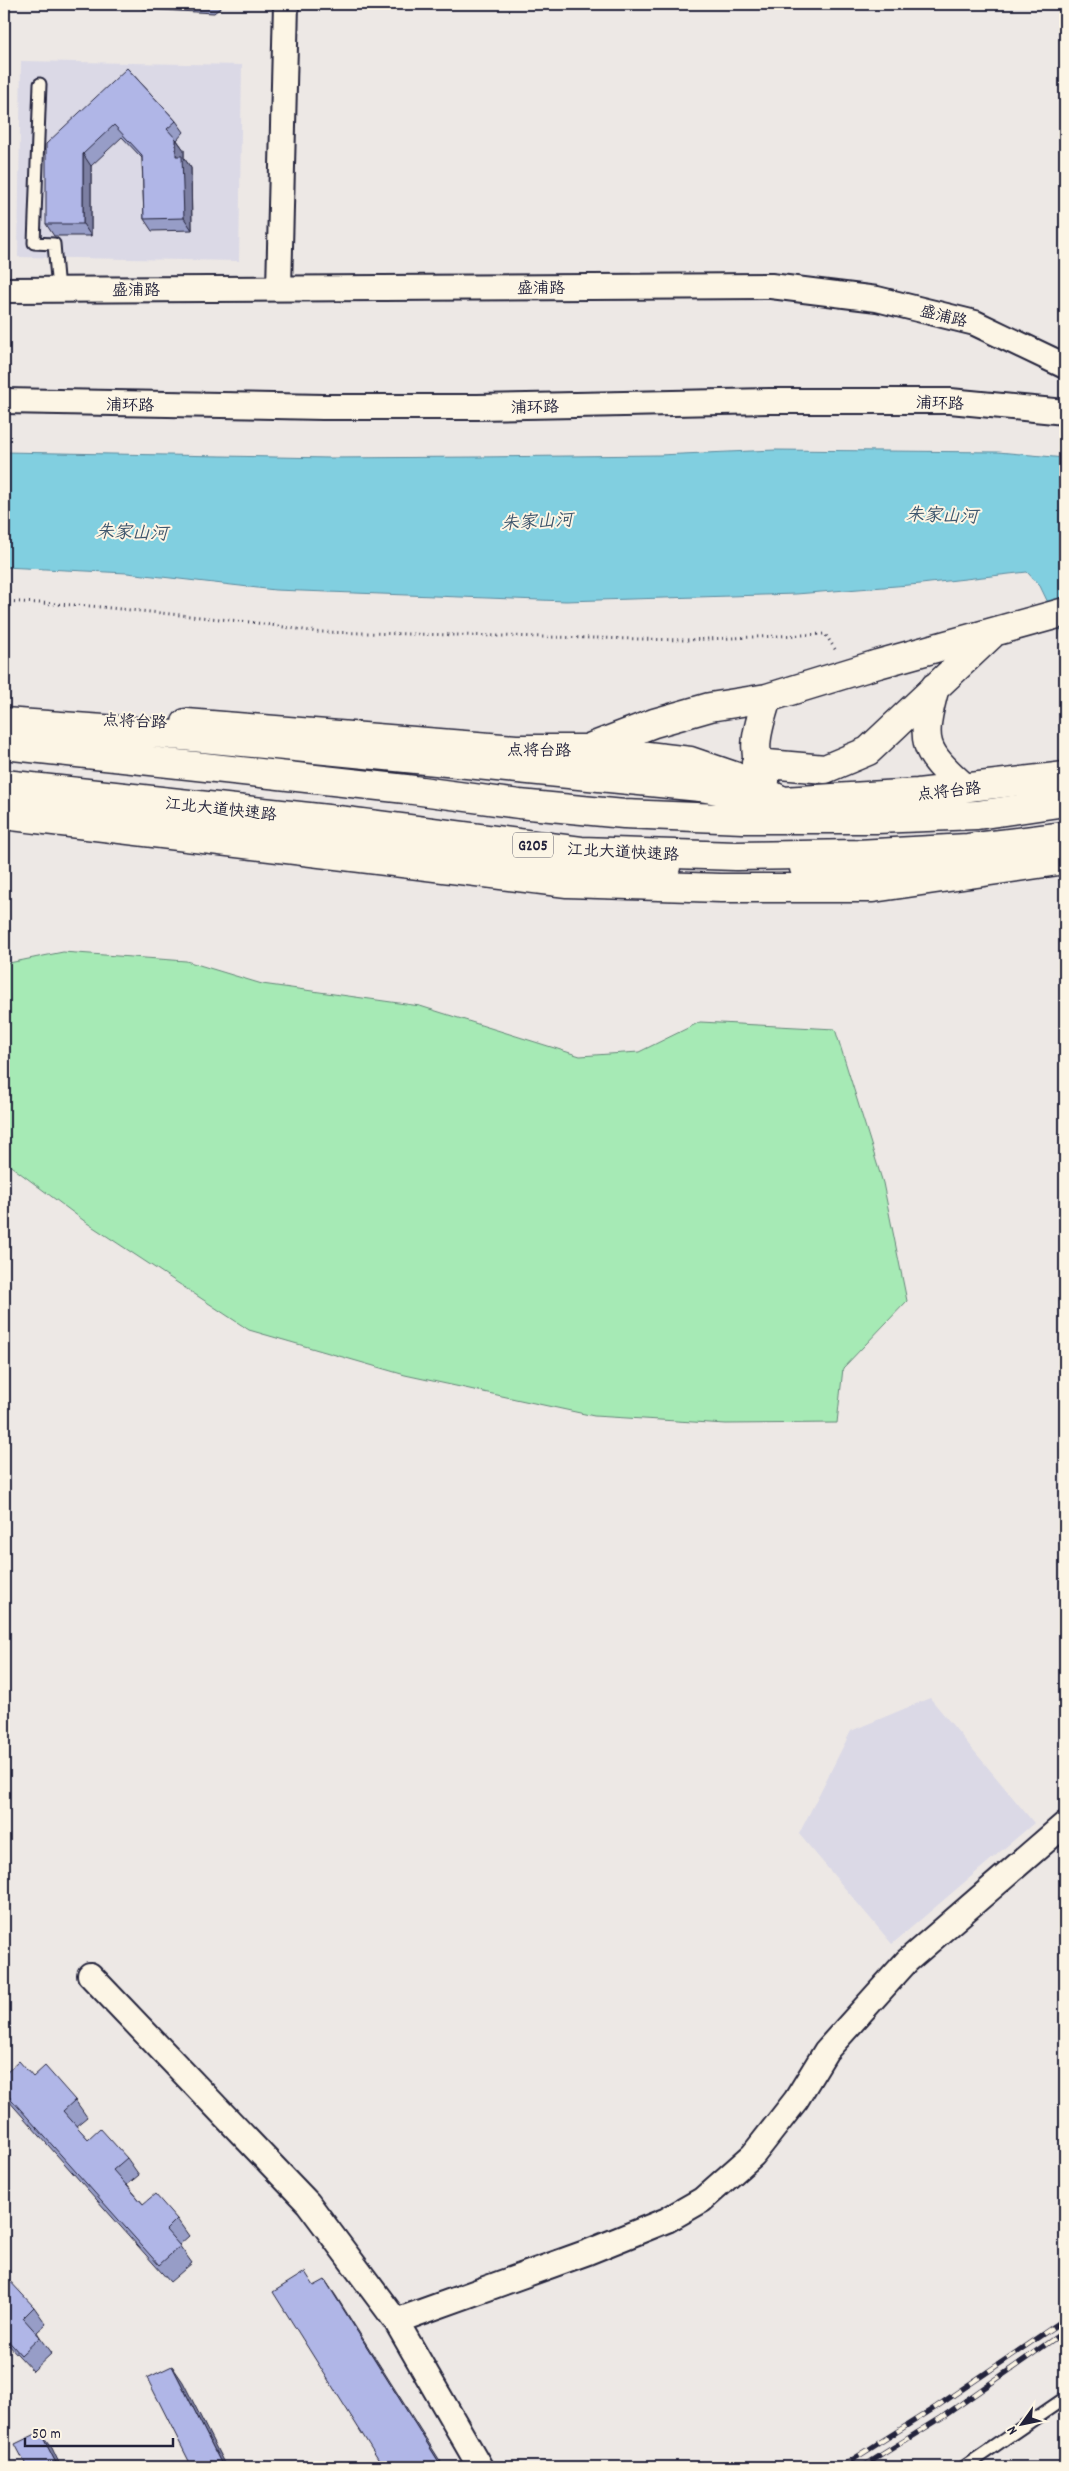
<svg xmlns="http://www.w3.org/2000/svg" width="1069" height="2471" font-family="Dekko,'LXGW WenKai TC',sans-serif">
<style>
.built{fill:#dbd9e6}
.green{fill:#a6eab5;stroke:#648678}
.water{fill:#81cfe0;stroke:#5b8a9e}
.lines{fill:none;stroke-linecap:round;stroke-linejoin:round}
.service-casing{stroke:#22223b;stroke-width:15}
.minor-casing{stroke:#22223b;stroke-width:28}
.secondary-casing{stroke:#22223b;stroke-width:31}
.trunk-casing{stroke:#22223b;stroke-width:31}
.path{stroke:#22223b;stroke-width:3;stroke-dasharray:1 4;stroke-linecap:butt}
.service{stroke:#fcf5e5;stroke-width:11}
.minor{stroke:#fcf5e5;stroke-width:24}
.secondary{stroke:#fcf5e5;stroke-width:28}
.trunk{stroke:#fcf5e5;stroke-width:28}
.rail-casing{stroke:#22223b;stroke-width:5.5}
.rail{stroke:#fcf5e5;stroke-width:4;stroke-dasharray:11;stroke-linecap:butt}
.wall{fill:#979dc7;stroke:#22223b}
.shaded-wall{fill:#7b7fa2;stroke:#22223b}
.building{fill:#b0b6e7;stroke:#22223b}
.labels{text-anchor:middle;stroke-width:4;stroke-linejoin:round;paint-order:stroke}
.shield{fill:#fcf5e5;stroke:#63616e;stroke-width:1}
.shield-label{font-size:15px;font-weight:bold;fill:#22223b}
.street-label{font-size:16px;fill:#22223b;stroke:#fcf5e5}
.water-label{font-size:18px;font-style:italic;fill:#3e566d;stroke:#fcf5e5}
</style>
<rect width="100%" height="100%" fill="#ede8e5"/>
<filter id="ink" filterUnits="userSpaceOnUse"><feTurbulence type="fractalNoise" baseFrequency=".02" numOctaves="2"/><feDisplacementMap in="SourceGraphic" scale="10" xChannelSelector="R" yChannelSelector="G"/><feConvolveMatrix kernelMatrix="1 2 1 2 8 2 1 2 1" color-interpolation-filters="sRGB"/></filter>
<g filter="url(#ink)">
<path class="built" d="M21 61 242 65 239 261 18 257Z
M930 1698 1034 1823 892 1944 799 1834 851 1731Z"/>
<path class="green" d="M63 952 186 961 262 984 420 1006 580 1056 639 1052 700 1022 835 1029 883 1183 907 1301 843 1368 837 1423 726 1424 594 1416 405 1375 249 1330 87 1223 4 1161V964Z"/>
<path class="water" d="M775 450 998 452 1065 458V638L1040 586 1027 572 921 584 796 594 566 601 275 590 127 573 4 567V452L330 458 479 457 659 455Z"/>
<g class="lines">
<g class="service-casing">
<path id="service" d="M40 84 34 243 54 244 58 290
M964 2467 1065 2398"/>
</g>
<g class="minor-casing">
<path id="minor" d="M279 288 286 4
M4 290 771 286 877 299 975 323 1065 366
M4 401 323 407H477L770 401H950L1065 412
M90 1975 308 2203 396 2321 480 2467
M396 2321 588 2252 667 2220 702 2200 753 2155 796 2100 826 2051 907 1961 1065 1824"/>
</g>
<g class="secondary-casing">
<path id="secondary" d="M935 687C920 743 922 750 965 788
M186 723 516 749H587L690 761 734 776 783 801 918 793 1065 776
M589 748 654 723 710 707 767 698 878 664 1065 612
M756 763 825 769 868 751 991 635
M765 781C749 750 758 729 767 698
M4 799 601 866 666 867
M804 868H860L976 863"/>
</g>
<g class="trunk-casing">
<path id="trunk" d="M4 722 132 731 700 787 783 801
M4 745 406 789 519 804 624 814 743 819H876L977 815 1065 802
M4 784 346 821 581 851 736 856 858 854 968 848 1065 836
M4 815 567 883 721 888H873L1065 860"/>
</g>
<path class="path" d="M4 601 91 606 250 622 318 632 685 640 825 634 837 652"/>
<use href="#service" class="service"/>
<use href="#minor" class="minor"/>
<use href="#secondary" class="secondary"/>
<use href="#trunk" class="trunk"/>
<g class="rail-casing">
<path id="rail" d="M841 2467 936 2407 1065 2319
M862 2467 941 2418 1065 2331"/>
</g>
<use href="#rail" class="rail"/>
</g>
<path class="wall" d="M139 4H225L214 13 143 9Z
M127 68 176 121 184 132 177 140 184 150V158L191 168 192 230 152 231 144 219 142 158 122 137 91 166V236H54L46 224Z
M4 2075 33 2077 75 2100 87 2117 76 2126 88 2139 127 2158 139 2175 127 2185 143 2204 177 2219 189 2236 179 2245 192 2263 170 2282 7 2099 4 2093Z
M4 2283 34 2307 46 2324 37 2332 40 2337 52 2353 33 2371 4 2340Z"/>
<path class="shaded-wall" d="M176 139 184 150V158L191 168 192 230 184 218 176 156Z
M83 154 91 166V236L83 224Z
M325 2280 336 2296 444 2467H442Z
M172 2366 183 2382 226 2467H223Z
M40 2432 52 2448 61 2467H58Z"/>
<path class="building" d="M127 68 176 121 167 129 176 139V156H182L184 218 144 219 142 155 114 125 83 154V224H46V144Z
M19 2061 33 2077 45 2066 75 2100 63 2111 88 2139 100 2128 127 2158 113 2170 143 2204 155 2194 177 2219 166 2230 180 2246 159 2265 4 2091V2075Z
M305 2272 314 2286 325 2280 442 2467H383L273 2292Z
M8 2279 34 2307 23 2318 40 2337 21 2355 4 2336V2283Z
M172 2366 223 2467H192L147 2378Z
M40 2432 58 2467H27L15 2444Z"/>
</g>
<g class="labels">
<rect class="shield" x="513" y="832.5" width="40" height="25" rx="4"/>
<g class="shield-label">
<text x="533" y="850">G205</text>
</g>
<g class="street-label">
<text x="541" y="293">盛浦路</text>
<text x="136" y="295">盛浦路</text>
<text transform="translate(944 315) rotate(14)" y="6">盛浦路</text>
<text transform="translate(940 402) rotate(2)" y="6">浦环路</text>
<text transform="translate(130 404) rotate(1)" y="6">浦环路</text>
<text transform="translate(535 406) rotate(-1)" y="6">浦环路</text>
<text transform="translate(135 720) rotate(3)" y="6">点将台路</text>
<text transform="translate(539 749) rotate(1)" y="6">点将台路</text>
<text transform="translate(949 790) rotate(-6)" y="6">点将台路</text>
<text transform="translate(221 808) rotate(6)" y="6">江北大道快速路</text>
<text transform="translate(623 851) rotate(3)" y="6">江北大道快速路</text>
</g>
<g class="water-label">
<text transform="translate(942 515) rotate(2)" y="6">朱家山河</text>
<text transform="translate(537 521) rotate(-3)" y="6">朱家山河</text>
<text transform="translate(132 532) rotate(2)" y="6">朱家山河</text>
</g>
</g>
<rect width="1069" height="2471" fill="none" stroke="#fcf5e5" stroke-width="20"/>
<rect x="10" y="10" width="1049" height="2451" fill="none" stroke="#22223b" stroke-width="2" filter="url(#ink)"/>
<g transform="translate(1022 2424) rotate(237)" stroke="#fcf5e5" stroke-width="4" paint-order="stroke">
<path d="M0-4L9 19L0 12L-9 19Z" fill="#22223b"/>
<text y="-8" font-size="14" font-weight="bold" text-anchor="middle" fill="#22223b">N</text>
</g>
<path d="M25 2438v8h148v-8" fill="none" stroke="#22223b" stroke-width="2.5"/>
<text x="32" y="2438" font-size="15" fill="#22223b" stroke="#fcf5e5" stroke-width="4" paint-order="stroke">50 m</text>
</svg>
